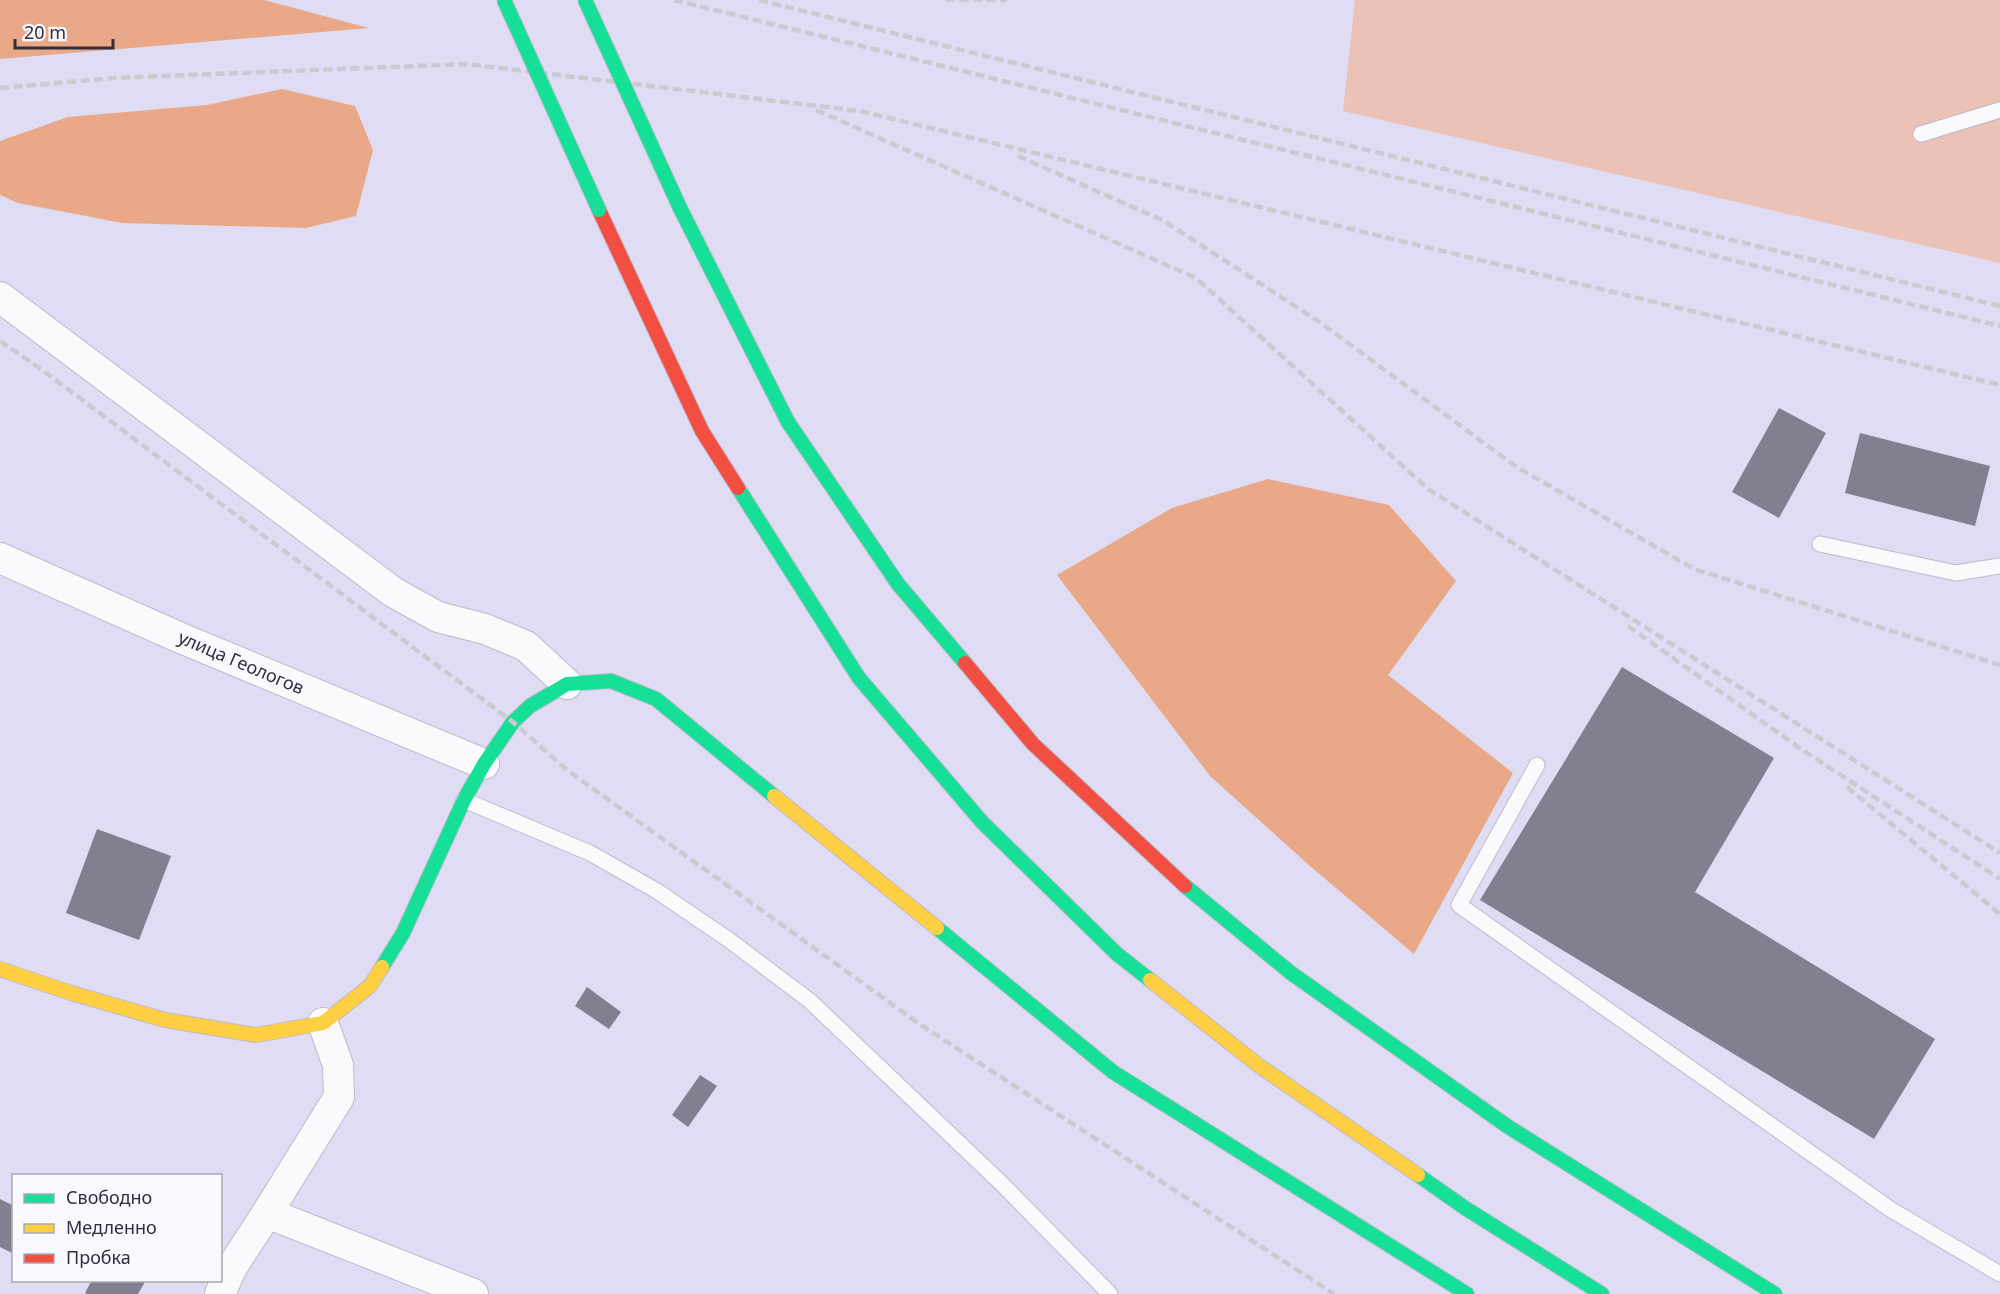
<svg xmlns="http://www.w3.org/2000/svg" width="2000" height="1294" font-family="'Noto Sans',sans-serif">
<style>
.green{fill:#ebc2b5}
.forest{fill:#e9a988}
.building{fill:#808090}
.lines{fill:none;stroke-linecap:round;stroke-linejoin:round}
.lane-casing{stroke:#bdbacc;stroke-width:17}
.street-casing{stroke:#bdbacc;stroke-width:32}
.fast-casing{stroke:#bdbacc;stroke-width:16}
.slow-casing{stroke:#bdbacc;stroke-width:16}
.jam-casing{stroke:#bdbacc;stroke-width:16}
.lane{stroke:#fafafd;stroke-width:15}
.street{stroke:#fafafd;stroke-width:30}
.fast{stroke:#16e098;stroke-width:14}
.slow{stroke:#ffcf43;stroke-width:14}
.jam{stroke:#f24e42;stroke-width:14}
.rail{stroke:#cbcad1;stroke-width:4.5;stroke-dasharray:9 4.5;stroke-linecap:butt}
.fast-bridge-casing{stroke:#bdbacc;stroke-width:16;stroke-linecap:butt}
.fast-bridge{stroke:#16e098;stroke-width:14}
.labels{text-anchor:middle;stroke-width:6;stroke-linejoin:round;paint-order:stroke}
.street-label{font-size:18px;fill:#302e3e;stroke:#f9f9fd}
</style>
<rect width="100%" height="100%" fill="#dfdcf3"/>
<path class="green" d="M1355 0H2000V263L1343 111Z"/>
<path class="forest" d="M0 0H264L369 28 0 59Z
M282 89 355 106 373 150 356 216 306 228 122 223 18 203 0 195V141L68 117 207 105Z
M1268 479 1389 505 1456 581 1388 675 1513 773 1414 954 1310 866 1210 776 1057 575 1172 508Z"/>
<path class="building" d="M1779 408 1826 433 1779 518 1732 492Z
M1860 433 1990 466 1975 526 1845 493Z
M1622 667 1774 758 1695 892 1935 1039 1874 1139 1480 900Z
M97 829 171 856 139 940 66 913Z
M587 987 621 1012 609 1029 575 1006Z
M700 1075 717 1086 688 1127 672 1115Z
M0 1199 14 1206V1254L0 1247Z
M92 1280H146L138 1294H87L85 1293Z"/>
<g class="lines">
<g class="lane-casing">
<path id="lane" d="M1921 134 2000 110
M1820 544 1956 573 2000 566
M1537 765 1459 905 1890 1209 2000 1274
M464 800 590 853 657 891 729 940 810 1001 1002 1184 1110 1294"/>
</g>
<g class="street-casing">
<path id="street" d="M0 297 393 592 438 617 485 629 526 646 567 684
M0 558 183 639 484 764
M323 1023 338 1065 339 1097 267 1213 473 1294
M220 1294 232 1267 267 1213"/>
</g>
<g class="fast-casing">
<path id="fast" d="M680 208 788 422 898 584 965 663
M738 488 859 678 982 822 1117 954 1150 980
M1185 886 1291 973 1507 1126 1775 1294
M937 928 1113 1072 1467 1294
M382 967 403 933 464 800 484 764 513 722 530 706 567 684 611 681 656 699 774 796
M1418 1175 1465 1208 1602 1294"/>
</g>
<g class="slow-casing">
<path id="slow" d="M774 796 937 928
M0 969 71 993 165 1020 256 1035 323 1023 370 986 382 967
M1150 980 1258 1065 1418 1175"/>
</g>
<g class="jam-casing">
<path id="jam" d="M599 210 702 431 738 488
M965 663 1033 744 1185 886"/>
</g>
<use href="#lane" class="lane"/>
<use href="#street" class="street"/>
<use href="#fast" class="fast"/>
<use href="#slow" class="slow"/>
<use href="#jam" class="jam"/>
<path class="rail" d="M674 0 2000 326
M759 0 2000 306
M946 0H1007
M0 88 114 78 466 64 860 111 2000 385
M816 110 1196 278 1428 489 2000 853
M1018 156 1164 221 1321 323 1515 466 1694 569 2000 665
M0 341 38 367 513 722 567 770 918 1023 1334 1294
M1628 626 1801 749 2000 879
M1847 787 2000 914"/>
<g class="fast-bridge-casing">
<path id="fast-bridge" d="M504 0 599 210
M585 0 680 208"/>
</g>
<use href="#fast-bridge" class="fast-bridge"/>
</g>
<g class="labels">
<g class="street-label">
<text transform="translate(241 663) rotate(23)" y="6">улица Геологов</text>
</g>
</g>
<rect x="12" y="1174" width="210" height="108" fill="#f9f9fd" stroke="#a9a8b1" stroke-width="1.5"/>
<rect x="24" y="1194" width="30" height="9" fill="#16e098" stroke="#a9a8b1" stroke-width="1.5"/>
<text x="66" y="1204" font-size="18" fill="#302e3e">Свободно</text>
<rect x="24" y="1224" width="30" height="9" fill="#ffcf43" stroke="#a9a8b1" stroke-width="1.5"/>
<text x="66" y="1234" font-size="18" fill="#302e3e">Медленно</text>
<rect x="24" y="1254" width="30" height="9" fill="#f24e42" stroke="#a9a8b1" stroke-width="1.5"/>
<text x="66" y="1264" font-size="18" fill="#302e3e">Пробка</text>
<path d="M15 39v9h98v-9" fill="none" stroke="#302e3e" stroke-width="3"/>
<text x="24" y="39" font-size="18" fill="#302e3e" stroke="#f9f9fd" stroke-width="4.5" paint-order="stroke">20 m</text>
</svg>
